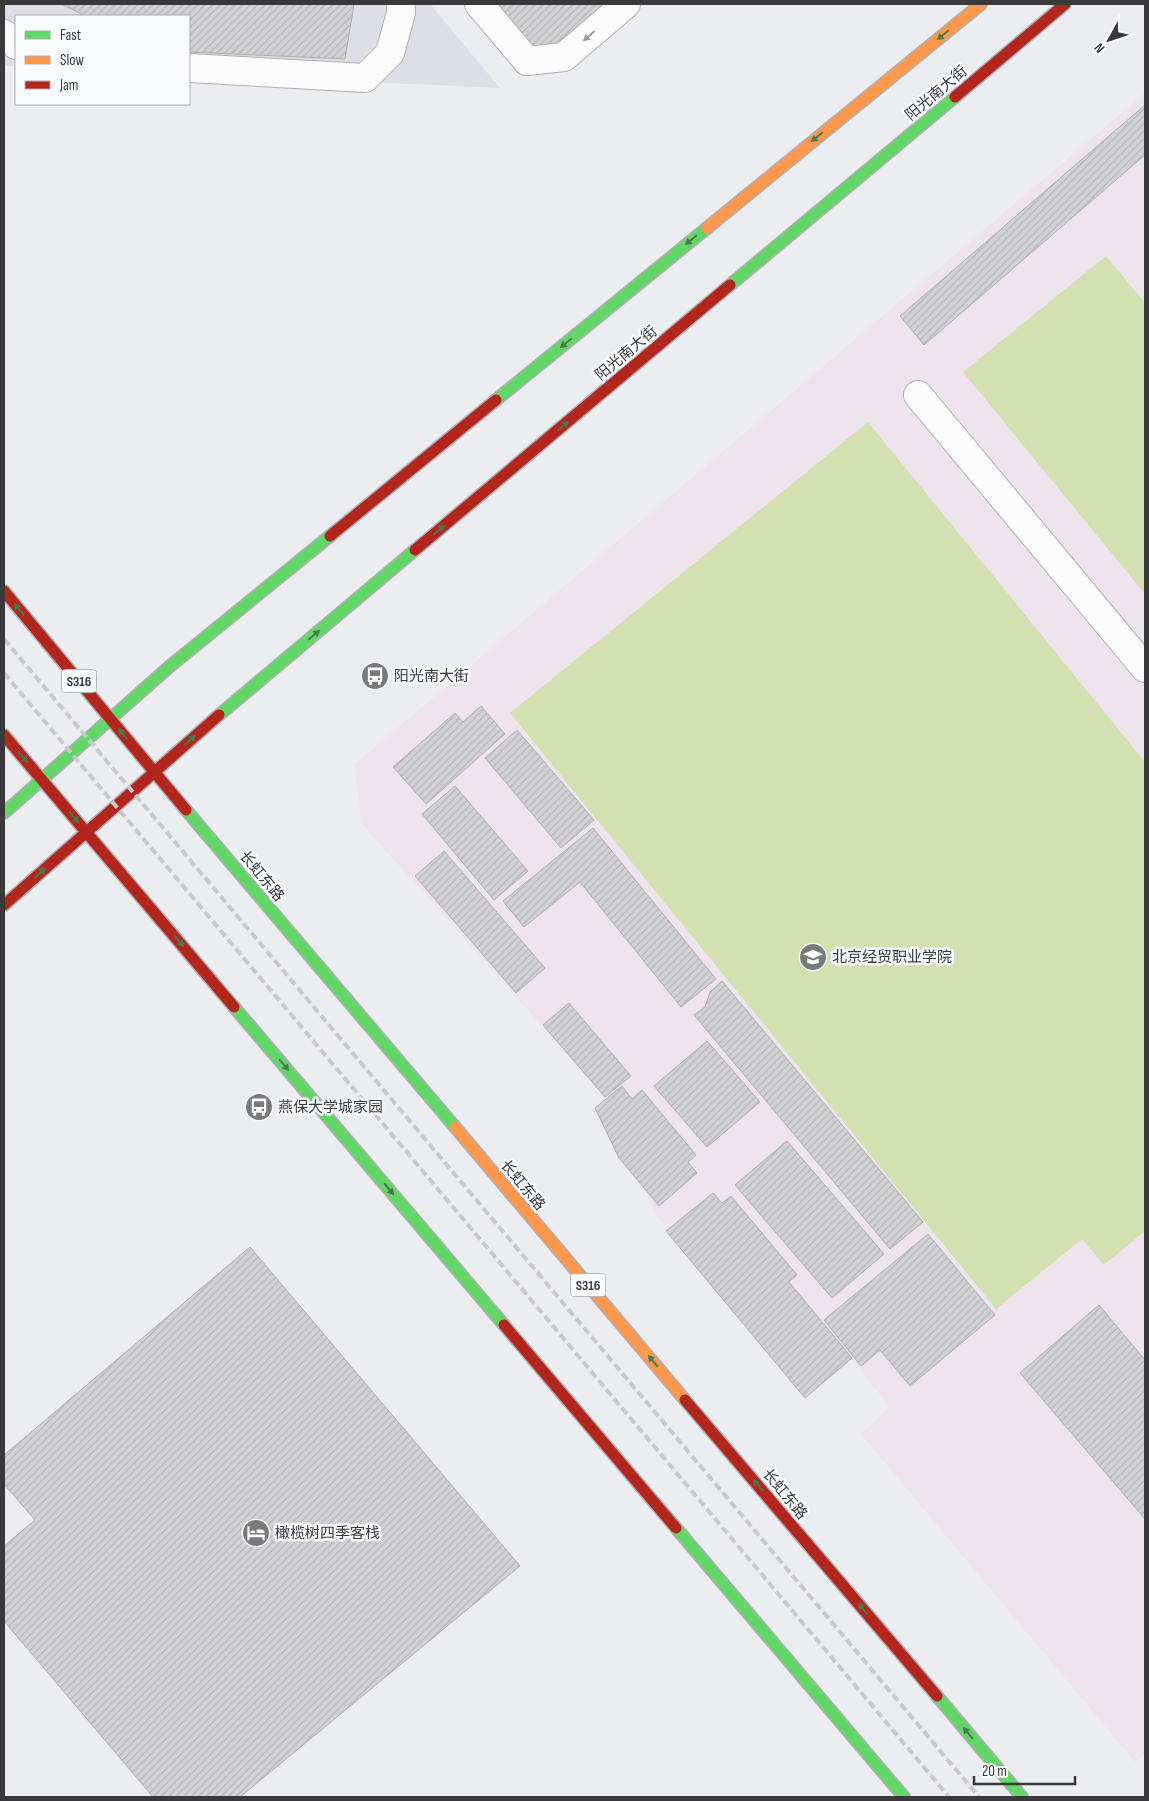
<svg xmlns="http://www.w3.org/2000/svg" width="1149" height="1801" font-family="'Sofia Sans Condensed','Noto Sans SC',sans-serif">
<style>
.built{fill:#dddee6}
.education{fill:#efe3ed}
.grass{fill:#d2e0b2}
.building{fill:url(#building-hatch);stroke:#aeaeb0}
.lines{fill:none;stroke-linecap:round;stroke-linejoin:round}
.street-casing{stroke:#afafb2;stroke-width:30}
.fast-casing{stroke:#afafb2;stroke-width:14}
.slow-casing{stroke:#afafb2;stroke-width:14}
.jam-casing{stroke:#afafb2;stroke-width:14}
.street{stroke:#fcfcfd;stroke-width:28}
.fast{stroke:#63d668;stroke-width:11}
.slow{stroke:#ff974d;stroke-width:11}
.jam{stroke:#b3261e;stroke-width:11}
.rail{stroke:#c9c9cb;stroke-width:4;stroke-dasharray:8 4;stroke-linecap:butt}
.oneway{fill:#4a784e}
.oneway2{fill:#9b9b9c}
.labels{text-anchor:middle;stroke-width:5;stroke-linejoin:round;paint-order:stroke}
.shield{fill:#f9faff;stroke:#737476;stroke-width:1}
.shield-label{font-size:14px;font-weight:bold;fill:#3a3a3c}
.street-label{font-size:15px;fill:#3a3a3c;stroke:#f9faff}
.poi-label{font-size:15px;fill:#3a3a3c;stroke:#f9faff;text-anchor:start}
</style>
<defs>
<pattern id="building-hatch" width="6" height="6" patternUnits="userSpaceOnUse" patternTransform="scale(1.25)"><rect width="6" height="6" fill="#d2d2d4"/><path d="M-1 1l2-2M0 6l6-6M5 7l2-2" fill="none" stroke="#b5b5b7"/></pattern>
</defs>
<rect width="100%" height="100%" fill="#ecedf1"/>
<path class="built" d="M4 4H430L500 88 189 74V16H16V66H4Z"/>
<path class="education" d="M1145 93V1753L1135 1762 861 1434 889 1407 853 1359 805 1398 656 1215 600 1091 361 823 355 764Z"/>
<path class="grass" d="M1106 256 1145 303V594L963 372Z
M868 422 1145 762V1231L1104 1265 1082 1239 996 1309 510 713Z"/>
<path class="building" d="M61 4H354L345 59 189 52V16H86Z
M496 4H605L540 58Z
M1145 105V155L924 345 900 316Z
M481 706 505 734 426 804 393 767 455 713 463 722Z
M517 730 594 820 561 848 485 758Z
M455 786 528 871 494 900 422 814Z
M593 828 716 979 681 1007 580 882 524 927 503 901Z
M444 851 545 968 516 993 415 876Z
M722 981 923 1222 890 1249 694 1015 705 1007 710 992Z
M569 1003 631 1076 605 1097 543 1025Z
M707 1041 760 1102 707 1147 654 1086Z
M622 1086 632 1099 642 1090 696 1155 688 1162 697 1173 659 1206 619 1158 595 1108Z
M787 1141 884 1254 832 1298 735 1185Z
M713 1193 722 1203 731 1196 797 1275 789 1282 852 1358 805 1398 666 1231Z
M928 1234 995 1315 910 1386 880 1350 861 1366 824 1320Z
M250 1247 520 1566 240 1797H153L4 1621V1546L35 1520 4 1484V1455Z
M1099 1305 1145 1360V1519L1020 1373Z"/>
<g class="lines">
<g class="street-casing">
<path id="street" d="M479 4 527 61 564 57 626 4
M4 34 16 45
M189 68 365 78 390 53 401 13V4
M918 395 1145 668"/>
</g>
<g class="fast-casing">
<path id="fast" d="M730 285 955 97
M496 400 707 228
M219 715 415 550
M186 810 455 1127
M4 813 169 667 330 536
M234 1007 504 1325
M676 1528 904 1797
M937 1696 1022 1797"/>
</g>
<g class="slow-casing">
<path id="slow" d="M707 228 981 4
M455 1127 685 1400"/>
</g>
<g class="jam-casing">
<path id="jam" d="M955 97 1065 4
M330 536 496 400
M415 550 730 285
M4 591 186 810
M4 735 234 1007
M4 905 219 715
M504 1325 676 1528
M685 1400 937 1696"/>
</g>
<use href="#street" class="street"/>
<use href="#fast" class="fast"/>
<use href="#slow" class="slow"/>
<use href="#jam" class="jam"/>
<path class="rail" d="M4 639 979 1797
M4 673 949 1797"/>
</g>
<defs><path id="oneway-solid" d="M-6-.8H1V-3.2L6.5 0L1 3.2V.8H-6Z" transform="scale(1.25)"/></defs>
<g class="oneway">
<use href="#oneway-solid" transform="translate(943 35) rotate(141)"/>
<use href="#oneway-solid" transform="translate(817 137) rotate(141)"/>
<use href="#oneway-solid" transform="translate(691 240) rotate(141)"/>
<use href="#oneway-solid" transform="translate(566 343) rotate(141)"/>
<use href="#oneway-solid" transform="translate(563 426) rotate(-40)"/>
<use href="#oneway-solid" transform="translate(439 530) rotate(-40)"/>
<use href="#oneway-solid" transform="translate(19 609) rotate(-130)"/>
<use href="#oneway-solid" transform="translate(314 635) rotate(-40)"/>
<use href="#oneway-solid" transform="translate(123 734) rotate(-129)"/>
<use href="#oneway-solid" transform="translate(190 740) rotate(-42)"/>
<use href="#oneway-solid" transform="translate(23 757) rotate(49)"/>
<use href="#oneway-solid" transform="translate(74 817) rotate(50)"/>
<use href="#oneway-solid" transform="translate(40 873) rotate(-42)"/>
<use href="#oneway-solid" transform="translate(179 941) rotate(50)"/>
<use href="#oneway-solid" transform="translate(284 1065) rotate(50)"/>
<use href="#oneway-solid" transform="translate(389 1189) rotate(50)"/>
<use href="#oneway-solid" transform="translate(653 1361) rotate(-130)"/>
<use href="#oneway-solid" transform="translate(758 1485) rotate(-130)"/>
<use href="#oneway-solid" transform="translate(863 1609) rotate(-130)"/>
<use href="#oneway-solid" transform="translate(968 1733) rotate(-130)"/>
</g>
<use class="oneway2" href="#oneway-solid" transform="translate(589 36) rotate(139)"/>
<defs>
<g id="bus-disc" transform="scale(1.4375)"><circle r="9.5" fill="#78797b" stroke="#f9faff"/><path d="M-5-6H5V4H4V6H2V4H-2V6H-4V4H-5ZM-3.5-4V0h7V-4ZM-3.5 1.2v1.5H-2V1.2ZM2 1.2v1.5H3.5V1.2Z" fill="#fff"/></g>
<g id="university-disc" transform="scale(1.4375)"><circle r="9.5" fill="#78797b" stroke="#f9faff"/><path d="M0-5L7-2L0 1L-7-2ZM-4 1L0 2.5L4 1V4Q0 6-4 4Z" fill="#fff"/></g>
<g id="hotel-disc" transform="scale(1.4375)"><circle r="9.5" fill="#78797b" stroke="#f9faff"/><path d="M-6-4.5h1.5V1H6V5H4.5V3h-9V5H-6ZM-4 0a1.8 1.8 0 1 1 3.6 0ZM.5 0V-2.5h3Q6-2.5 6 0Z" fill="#fff"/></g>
</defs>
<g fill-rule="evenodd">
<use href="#bus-disc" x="375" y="676"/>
<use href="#university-disc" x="813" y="957"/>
<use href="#bus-disc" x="259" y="1107"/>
<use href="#hotel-disc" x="256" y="1533"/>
</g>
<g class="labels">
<g class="shield">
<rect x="61.5" y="669.5" width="35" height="23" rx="4"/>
<rect x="570.5" y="1273.5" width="35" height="23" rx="4"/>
</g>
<g class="shield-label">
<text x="79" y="686">S316</text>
<text x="588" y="1290">S316</text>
</g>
<g class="street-label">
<text transform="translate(936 93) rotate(-40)" y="5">阳光南大街</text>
<text transform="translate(626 353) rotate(-40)" y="5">阳光南大街</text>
<text transform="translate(262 876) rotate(50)" y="5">长虹东路</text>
<text transform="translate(523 1185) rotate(50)" y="5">长虹东路</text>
<text transform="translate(785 1494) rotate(50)" y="5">长虹东路</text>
</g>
<g class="poi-label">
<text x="394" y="681">阳光南大街</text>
<text x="832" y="962">北京经贸职业学院</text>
<text x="278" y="1112">燕保大学城家园</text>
<text x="275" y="1538">橄榄树四季客栈</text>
</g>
</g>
<rect width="1149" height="1801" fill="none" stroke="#3a3a3c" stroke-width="10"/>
<rect x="15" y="15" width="175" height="90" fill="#f9faff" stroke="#adadb1"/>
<rect x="25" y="31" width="25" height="8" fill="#63d668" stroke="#adadb1"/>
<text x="60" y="40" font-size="15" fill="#3a3a3c">Fast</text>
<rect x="25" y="56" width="25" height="8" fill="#ff974d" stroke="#adadb1"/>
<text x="60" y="65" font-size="15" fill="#3a3a3c">Slow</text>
<rect x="25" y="81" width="25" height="8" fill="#b3261e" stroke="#adadb1"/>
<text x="60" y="90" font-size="15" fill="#3a3a3c">Jam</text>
<g transform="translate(1109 40) rotate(230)" stroke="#f9faff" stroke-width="4" paint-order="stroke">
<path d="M0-4L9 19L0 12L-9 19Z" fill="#3a3a3c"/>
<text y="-8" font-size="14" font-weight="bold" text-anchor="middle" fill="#3a3a3c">N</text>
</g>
<path d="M974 1776v8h101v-8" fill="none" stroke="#3a3a3c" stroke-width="2.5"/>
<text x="982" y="1776" font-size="15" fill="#3a3a3c" stroke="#f9faff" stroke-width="4" paint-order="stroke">20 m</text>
</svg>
